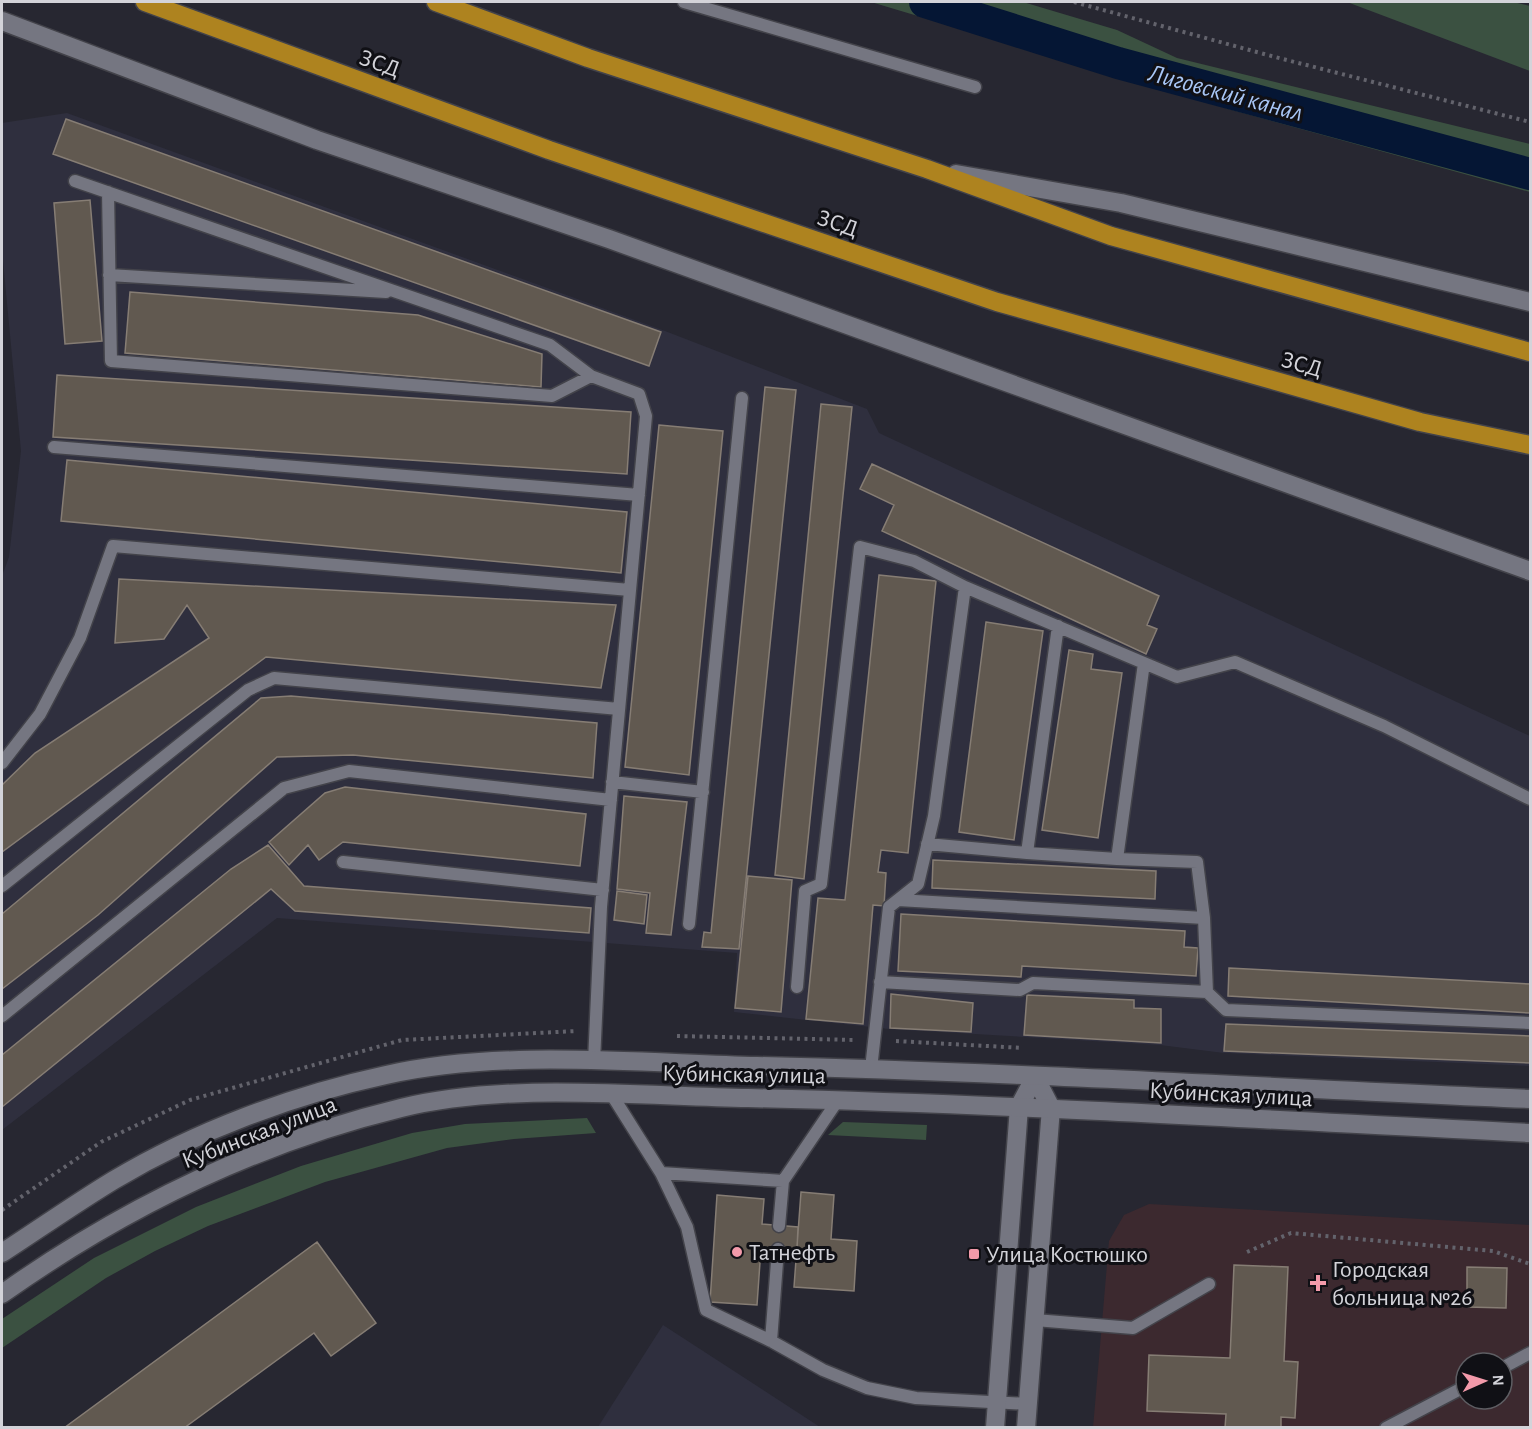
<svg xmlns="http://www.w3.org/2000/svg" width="1532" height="1429" font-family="'Alegreya Sans',sans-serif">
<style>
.built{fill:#2f2f3e}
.medical{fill:#3c292f;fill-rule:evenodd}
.green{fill:#3b5141}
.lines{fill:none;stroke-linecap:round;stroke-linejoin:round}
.canal{stroke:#051634;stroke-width:32}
.building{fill:#615950;stroke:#867d74;stroke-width:1.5}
.lane-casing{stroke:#43434a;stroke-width:15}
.street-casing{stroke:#43434a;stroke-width:21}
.secondary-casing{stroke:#43434a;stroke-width:21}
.highway-casing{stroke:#43434a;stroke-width:21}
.path{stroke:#63636c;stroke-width:4;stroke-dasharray:3 4.5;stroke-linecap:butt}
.lane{stroke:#757681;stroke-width:12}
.street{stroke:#757681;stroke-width:18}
.secondary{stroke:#757681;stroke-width:18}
.highway{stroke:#ae831f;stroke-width:18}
.poi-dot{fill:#f39aaa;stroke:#101015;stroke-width:2}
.labels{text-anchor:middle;stroke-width:6;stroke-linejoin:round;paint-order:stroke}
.street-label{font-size:24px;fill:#d3d3d9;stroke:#101015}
.poi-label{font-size:24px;fill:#d3d3d9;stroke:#101015;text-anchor:start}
.water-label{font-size:26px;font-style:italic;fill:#a8c6f6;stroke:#101015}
</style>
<rect width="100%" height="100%" fill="#272731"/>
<path class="built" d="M67 113 665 331 867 409 879 433 1530 736V1066L1224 1053 1160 1045 889 1029 734 1012 737 953 277 918 2 1130V576L9 557 21 451 2 250V123Z
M663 1325 820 1427H598Z"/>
<path class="medical" d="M1149 1204 1530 1225V1427L1093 1428 1109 1241 1124 1215ZM1466 1363H1502V1399H1466Z"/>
<path class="green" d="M871 2H1023L1117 30 1177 58 1530 144V192L1232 110Z
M1347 2H1513L1530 6V71Z
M587 1118 596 1133 514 1139 447 1148 325 1182 208 1226 155 1251 106 1278 2 1348V1319L94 1258 196 1207 301 1166 412 1133 465 1124Z
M843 1122 927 1125 926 1140 828 1135Z"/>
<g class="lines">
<path class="canal" d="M925 2 1118 63 1530 174"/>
</g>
<path class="building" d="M66 119 661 332 649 366 53 154Z
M90 200 102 341 65 344 54 203Z
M130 292 418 315 542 354 541 387 125 353Z
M57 375 631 412 627 474 53 437Z
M765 387 796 390 739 949 702 947 704 932 711 933Z
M821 404 852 407 804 879 775 875Z
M659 425 723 431 689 775 625 767Z
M67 460 627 512 621 573 61 521Z
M872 464 1159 596 1147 625 1157 629 1146 654 882 531 894 505 860 489Z
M879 575 936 581 908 853 881 850 878 872 886 873 884 906 873 905 863 1024 806 1019 818 898 845 900Z
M119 579 616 605 601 688 266 657 2 852V785L35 753 209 638 187 605 164 639 115 643Z
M986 622 1043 631 1014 840 959 832Z
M1069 650 1093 654 1091 669 1122 673 1098 838 1042 830Z
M291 696 597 723 593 778 353 755 277 757 98 915 2 989V914L261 698Z
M345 787 586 814 580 866 343 842 319 860 308 845 289 865 269 842 325 793Z
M624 796 687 802 671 935 646 933 650 893 617 889Z
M268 845 304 886 591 908 589 933 295 911 271 889 2 1107V1055L231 869Z
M933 860 1156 871 1155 899 932 888Z
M748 876 792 880 781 1012 735 1008Z
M617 891 647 895 644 924 614 920Z
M901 914 1185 931 1184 947 1198 948 1196 976 1022 966 1021 977 898 971Z
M1229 968 1530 984V1013L1228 996Z
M891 994 973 1003 971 1032 890 1028Z
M1027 995 1134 1000V1008L1161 1009V1043L1024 1035Z
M1226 1024 1530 1036V1063L1224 1051Z
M801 1192 834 1195 831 1239 857 1241 854 1291 794 1287Z
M717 1195 764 1199 762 1224 798 1227 797 1250 761 1248 757 1305 710 1302Z
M317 1242 376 1323 331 1356 314 1333 184 1428H64Z
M1234 1265 1288 1267 1284 1361 1298 1362 1295 1418 1281 1417V1428H1225L1226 1414 1147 1411 1149 1355 1230 1358Z
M1467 1267 1507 1268 1506 1308 1467 1307Z"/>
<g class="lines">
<g class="lane-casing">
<path id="lane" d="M684 2 975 87
M75 181 550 345 591 376 639 394 646 416 601 907 594 1062
M108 192 111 361 552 396 591 376
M109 275 386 292
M54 447 639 495
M2 763 40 714 80 638 113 546 630 590
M612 782 703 792
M927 844 1027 853 1058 626
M1027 853 1117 859 1144 663
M1117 859 1197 862 1204 918
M343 862 603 890
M2 886 248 690 274 678 619 709
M898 900 1204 918 1207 992 1226 1010 1530 1023
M689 924 742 398
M880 982 1020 990 1033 983 1207 992
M797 987 805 891 821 884 860 547 914 561 965 587
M2 1016 284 788 349 771 611 800
M871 1069 889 907 918 884 934 816 965 587 1177 677 1235 662 1384 726 1530 799
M612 1095 661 1173 687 1227 706 1310 771 1341 823 1370 867 1388 916 1398 1028 1404
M661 1173 783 1181
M779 1226 783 1181 838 1100
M1035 1320 1133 1328 1209 1284
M771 1341 778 1249
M1502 1368 1530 1353
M1386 1428 1466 1386"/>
</g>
<g class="street-casing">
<path id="street" d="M2 21 317 140 609 239 1530 571
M995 1428 1019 1107 1035 1077
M1026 1428 1051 1108 1035 1077"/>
</g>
<g class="secondary-casing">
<path id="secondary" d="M956 174 1121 203 1530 302
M2 1253C39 1229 76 1203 114 1180 196 1131 293 1095 386 1075 502 1049 638 1063 757 1066 1015 1072 1273 1088 1530 1099
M2 1294C122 1209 257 1143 401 1108 507 1082 638 1096 748 1098 1009 1104 1270 1120 1530 1133"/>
</g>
<g class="highway-casing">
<path id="highway" d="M145 2 549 150 997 302 1420 422 1530 445
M436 2 588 58 927 169 1111 236 1530 352"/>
</g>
<path class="path" d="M1074 2 1275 57 1530 122
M677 1036 855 1040
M896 1041 1023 1048
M2 1210 101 1142 190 1100 402 1040 576 1031
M1247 1252 1291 1233 1493 1251 1530 1264"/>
<use href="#lane" class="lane"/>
<use href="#street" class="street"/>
<use href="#secondary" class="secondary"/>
<use href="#highway" class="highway"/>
</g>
<g class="poi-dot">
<circle cx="737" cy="1252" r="6"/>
<rect x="968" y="1248" width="12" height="12" rx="3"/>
<path d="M1315 1274h6v6h6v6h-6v6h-6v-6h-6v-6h6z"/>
</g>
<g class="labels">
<g class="street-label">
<text transform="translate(380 63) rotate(20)" y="8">ЗСД</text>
<text transform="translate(838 223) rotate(19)" y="8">ЗСД</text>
<text transform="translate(1302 364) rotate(16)" y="8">ЗСД</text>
<text transform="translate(744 1074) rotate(1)" y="8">Кубинская улица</text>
<text transform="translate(1231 1094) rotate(3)" y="8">Кубинская улица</text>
<text transform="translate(259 1132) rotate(-21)" y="8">Кубинская улица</text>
</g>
<g class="poi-label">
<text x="749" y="1260">Татнефть</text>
<text x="986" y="1262">Улица Костюшко</text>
<text x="1332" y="1277">Городская<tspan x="1332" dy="28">больница №26</tspan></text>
</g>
<g class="water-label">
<text transform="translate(1226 92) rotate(15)" y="9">Лиговский канал</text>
</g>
</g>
<rect width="1532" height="1429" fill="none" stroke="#d3d3d9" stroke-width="6"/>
<g transform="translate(1484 1381) rotate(87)"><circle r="28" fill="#101015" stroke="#5e5e63" stroke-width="1.5"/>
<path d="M0-4.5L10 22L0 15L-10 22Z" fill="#f39aaa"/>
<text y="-9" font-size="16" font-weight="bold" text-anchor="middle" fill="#d3d3d9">N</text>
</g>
</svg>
